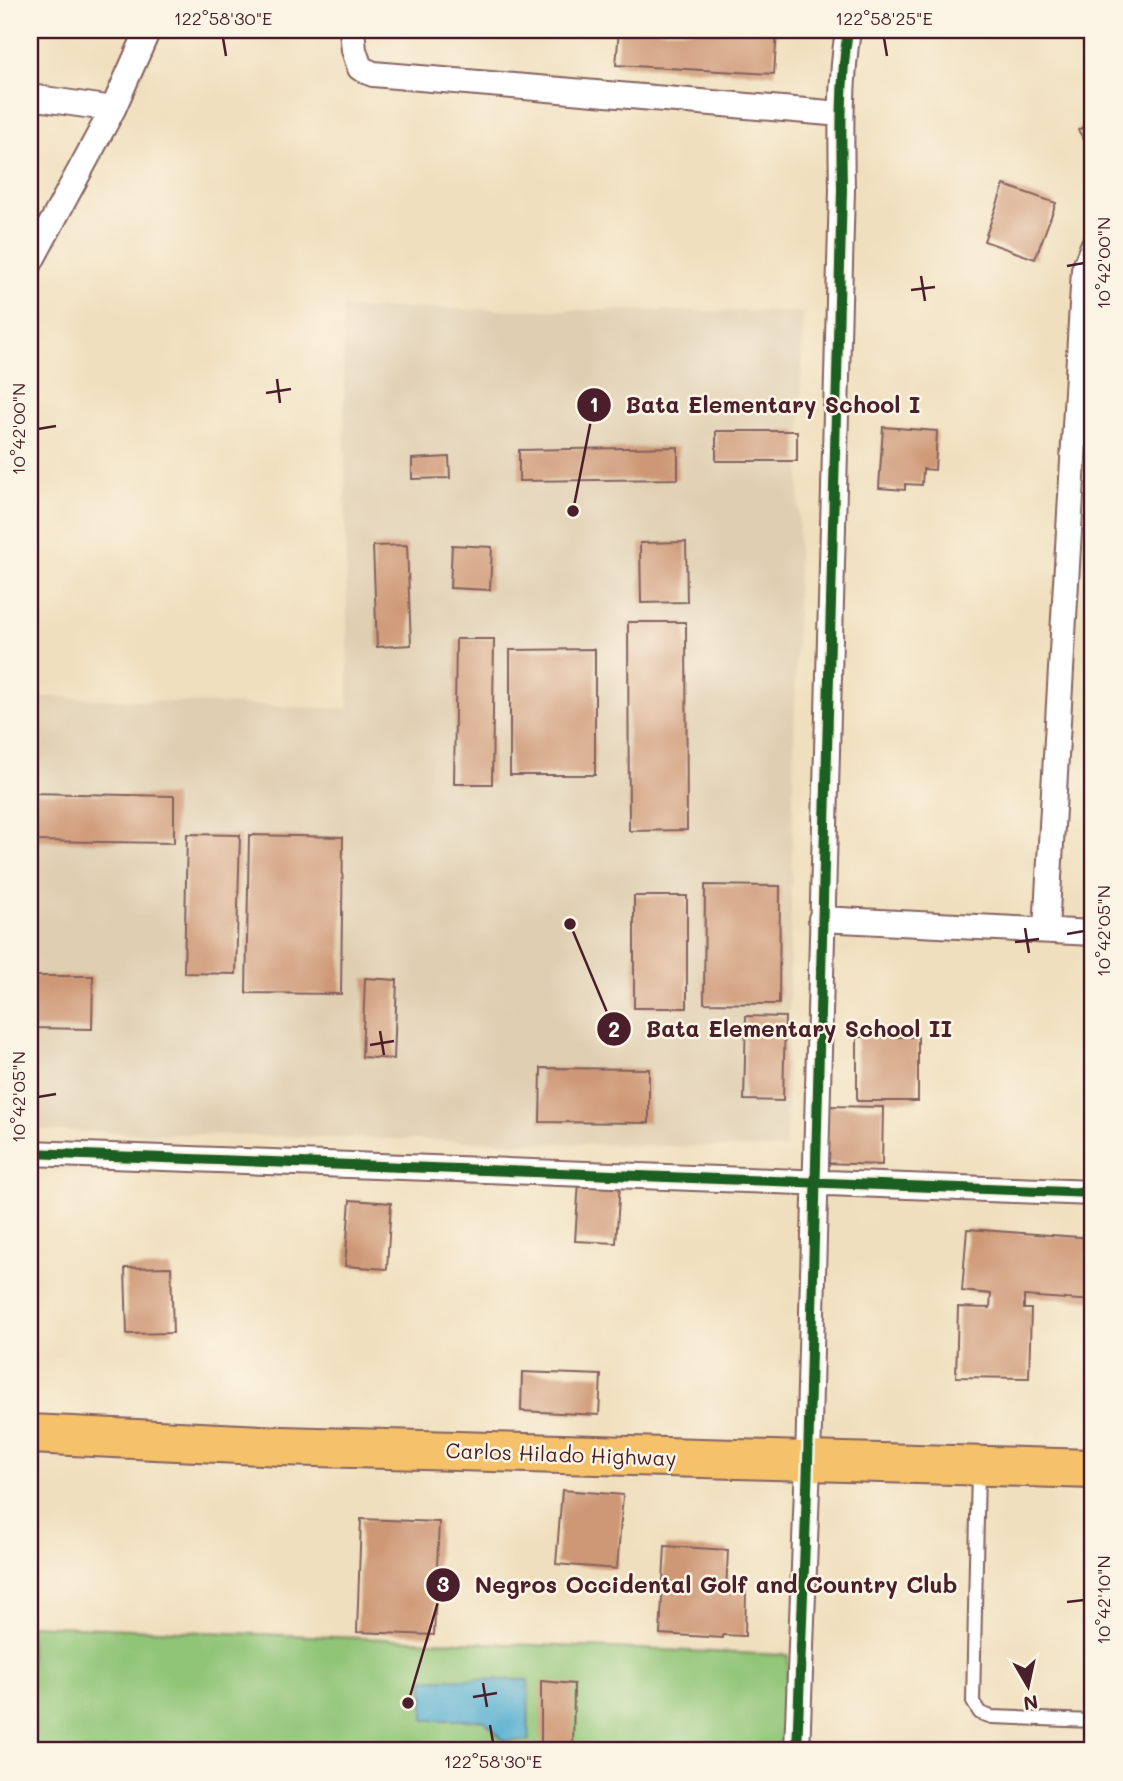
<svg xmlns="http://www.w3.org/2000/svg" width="1123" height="1781" font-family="Mali,sans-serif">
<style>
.built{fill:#dfceb1}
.green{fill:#90c577;stroke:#6d7251;stroke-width:2}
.water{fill:#54afd2;stroke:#4f677e;stroke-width:2}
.building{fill:#ce9774}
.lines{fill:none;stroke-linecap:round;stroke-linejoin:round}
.lane-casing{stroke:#84625e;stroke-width:16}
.street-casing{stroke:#84625e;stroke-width:28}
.primary-casing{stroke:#84625e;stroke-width:42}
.lane{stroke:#fff;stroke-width:12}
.street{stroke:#fff;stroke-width:24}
.primary{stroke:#f5c16b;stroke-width:38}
.cycleway-casing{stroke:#fcf5e5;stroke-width:15}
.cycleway{stroke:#1b5e20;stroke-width:10}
.ticks{fill:none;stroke:#4a1f2b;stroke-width:2.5}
.labels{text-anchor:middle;stroke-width:5;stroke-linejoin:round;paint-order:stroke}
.street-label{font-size:21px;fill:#4a1f2b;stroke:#fcf5e5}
.leader{fill:none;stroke:#4a1f2b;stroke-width:2.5}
.callout-dot{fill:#4a1f2b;stroke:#fcf5e5;stroke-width:2.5}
.mark-label{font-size:21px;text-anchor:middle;font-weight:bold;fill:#fff}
.callout-label{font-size:23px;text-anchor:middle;font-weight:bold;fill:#4a1f2b;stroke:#fcf5e5;stroke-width:5;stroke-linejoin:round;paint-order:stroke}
.neatline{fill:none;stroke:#4a1f2b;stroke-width:2.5}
.ticks-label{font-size:18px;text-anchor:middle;fill:#4a1f2b}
</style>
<rect width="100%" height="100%" fill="#fcf5e5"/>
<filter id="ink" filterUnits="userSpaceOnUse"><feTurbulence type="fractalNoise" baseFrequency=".0143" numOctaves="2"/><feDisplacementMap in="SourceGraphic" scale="14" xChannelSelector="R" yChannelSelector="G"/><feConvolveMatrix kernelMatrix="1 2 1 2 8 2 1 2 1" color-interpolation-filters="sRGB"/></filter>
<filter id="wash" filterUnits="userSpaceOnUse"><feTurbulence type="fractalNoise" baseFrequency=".00686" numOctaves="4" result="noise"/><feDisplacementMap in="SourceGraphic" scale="28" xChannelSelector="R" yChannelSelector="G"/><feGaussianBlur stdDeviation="1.57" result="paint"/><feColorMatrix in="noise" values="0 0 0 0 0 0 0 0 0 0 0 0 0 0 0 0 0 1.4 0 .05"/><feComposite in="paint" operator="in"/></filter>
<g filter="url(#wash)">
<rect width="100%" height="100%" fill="#f0dfbe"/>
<path class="built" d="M343 308 803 312 786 1149 30 1130V696L348 709Z"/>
<path class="green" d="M30 1625 788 1655 785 1751H30Z"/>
<path class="water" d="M424 1679 528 1680 529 1741 503 1740 484 1720H424Z"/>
<g id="blocks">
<path class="building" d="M619 30H777L774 74 616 65Z
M1093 121V154L1078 130Z
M1004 185 1056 203 1035 259 984 241Z
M883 427 937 431 935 470 923 469 922 485 905 484V490L879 488Z
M716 431H797V461H716Z
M678 447V479L519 481V450Z
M449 457 450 478 412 479V459Z
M686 542 687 602 641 603 640 543Z
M407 545 411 645 377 647 373 546Z
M452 545 492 547 490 590 450 588Z
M628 622H686L687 830 629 831Z
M456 639H494L492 784H454Z
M595 649V775H510V650Z
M30 793 174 796V843L30 841Z
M187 834 240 835 236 974 184 973Z
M249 835 343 837 341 994 246 993Z
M705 885 780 886 779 1004 704 1003Z
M634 896H687V1008H634Z
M30 976H93L92 1029 30 1028Z
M365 978 397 980 394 1059 362 1057Z
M746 1016 785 1017 783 1101 744 1100Z
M857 1037H918V1101H857Z
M541 1068 649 1069V1123L540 1122Z
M826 1106 883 1107 882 1165 824 1163Z
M579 1181 620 1183 616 1243 575 1241Z
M350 1200 391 1203 387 1269 345 1266Z
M967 1229 1093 1238V1301L1024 1296V1309H1031L1029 1378 956 1377 958 1307 990 1308 991 1294 962 1291Z
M171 1267 173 1333 127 1334 125 1268Z
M522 1372 601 1375 599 1415 521 1411Z
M562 1490 623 1495 617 1569 556 1564Z
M361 1519 439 1522 434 1635 357 1632Z
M665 1546 728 1550 726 1592H746L745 1636 723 1635V1638L660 1634Z
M541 1681 574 1684 573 1751H541Z"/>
</g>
</g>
<g filter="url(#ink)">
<use href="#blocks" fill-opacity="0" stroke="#84625e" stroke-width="2"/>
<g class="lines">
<g class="lane-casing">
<path id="lane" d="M978 1470 973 1702 980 1713 992 1717 1093 1721"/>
</g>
<g class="street-casing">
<path id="street" d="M352 30 354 50 360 68 373 74 841 114
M30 97 113 109
M30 263 113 109 148 30
M821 919 1093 933
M1046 930 1084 270 1093 246
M30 1153 1093 1193
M797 1751 808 1462 842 189C841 135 840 83 848 30"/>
</g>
<g class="primary-casing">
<path id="primary" d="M30 1434 282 1446 1093 1469"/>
</g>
<use href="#lane" class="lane"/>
<use href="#street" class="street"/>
<use href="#primary" class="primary"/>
<g class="cycleway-casing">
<path id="cycleway" d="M30 1153 1093 1193
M797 1751 808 1462 842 189C841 135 840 83 848 30"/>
</g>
<use href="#cycleway" class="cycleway"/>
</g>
</g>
<path class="ticks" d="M223 38 226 56M884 38 887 56M1067 266 1084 263M921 276 925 301M911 290 935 287M277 379 280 403M266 393 291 389M38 429 56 426M1025 928 1029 953M1067 934 1084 931M1015 942 1039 939M380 1031 384 1055M370 1045 394 1041M38 1097 56 1094M1067 1602 1084 1600M483 1683 487 1707M473 1697 497 1693M490 1725 493 1742"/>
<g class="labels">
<g class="street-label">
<text transform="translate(561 1455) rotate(2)" y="7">Carlos Hilado Highway</text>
</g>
</g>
<path class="leader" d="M573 511L594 405M570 924L614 1029M408 1703L443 1585"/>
<g class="callout-dot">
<circle cx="573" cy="511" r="7"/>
<circle cx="570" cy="924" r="7"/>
<circle cx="408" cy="1703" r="7"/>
<circle cx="594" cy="405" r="18"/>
<circle cx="614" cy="1029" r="18"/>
<circle cx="443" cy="1585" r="18"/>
</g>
<g class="mark-label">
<text x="594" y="412">1</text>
<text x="614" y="1037">2</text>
<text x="443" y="1592">3</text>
</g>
<g class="callout-label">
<text x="773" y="413">Bata Elementary School I</text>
<text x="799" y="1037">Bata Elementary School II</text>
<text x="716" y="1593">Negros Occidental Golf and Country Club</text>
</g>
<rect width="1123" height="1781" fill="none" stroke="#fcf5e5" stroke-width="77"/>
<g transform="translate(1028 1686) rotate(171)" stroke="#fcf5e5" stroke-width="5" paint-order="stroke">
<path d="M0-5L12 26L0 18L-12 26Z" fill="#4a1f2b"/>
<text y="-10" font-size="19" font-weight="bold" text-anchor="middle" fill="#4a1f2b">N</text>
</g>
<rect x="38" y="38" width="1046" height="1704" class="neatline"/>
<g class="ticks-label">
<text x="223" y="25">122°58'30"E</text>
<text x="884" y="25">122°58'25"E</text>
<text transform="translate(1104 263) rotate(-90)" y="6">10°42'00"N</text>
<text transform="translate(19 429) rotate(-90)" y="6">10°42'00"N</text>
<text transform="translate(1104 931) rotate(-90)" y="6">10°42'05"N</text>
<text transform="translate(19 1097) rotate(-90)" y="6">10°42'05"N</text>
<text transform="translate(1104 1600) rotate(-90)" y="6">10°42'10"N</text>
<text x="493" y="1768">122°58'30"E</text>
</g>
</svg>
